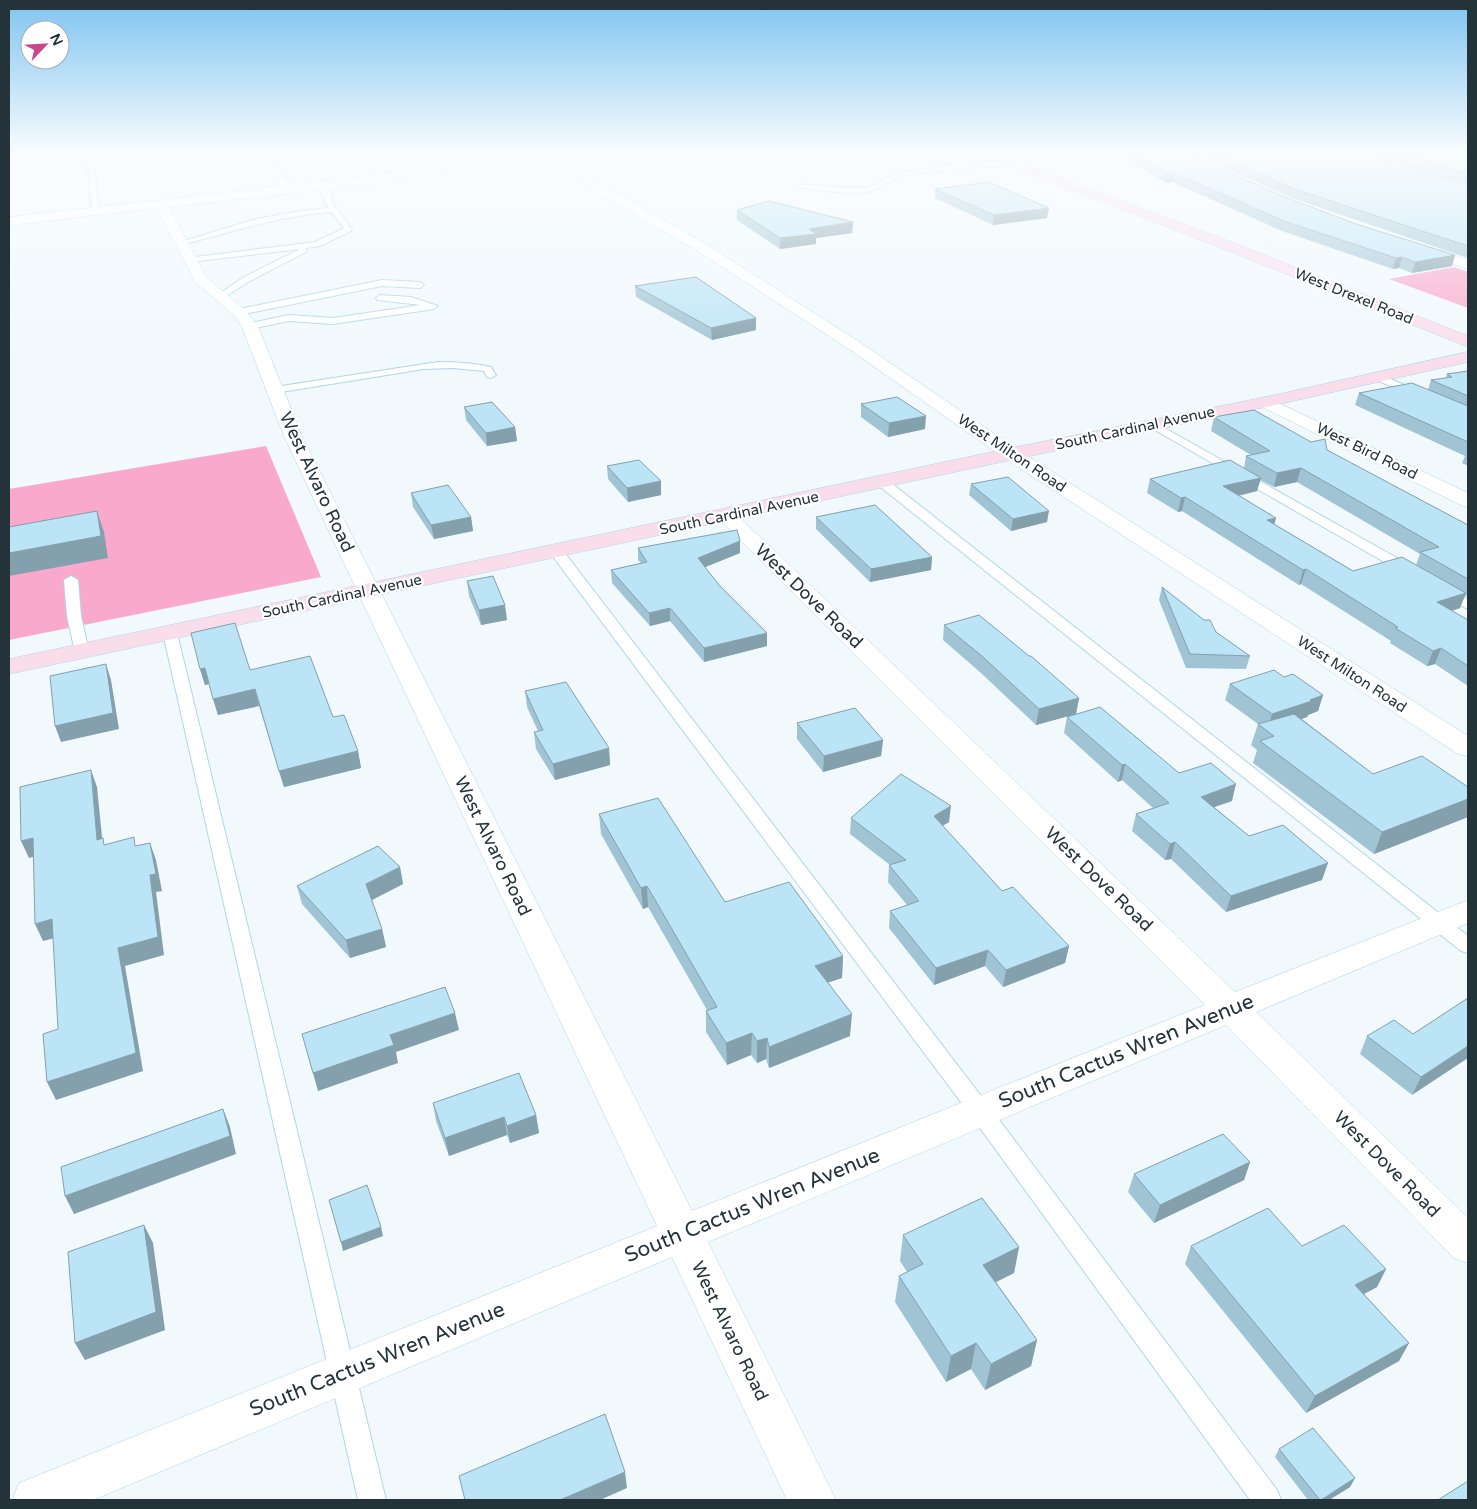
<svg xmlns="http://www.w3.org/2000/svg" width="1477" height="1509" font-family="'Varela Round',sans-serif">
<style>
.green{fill:#f9a9cc}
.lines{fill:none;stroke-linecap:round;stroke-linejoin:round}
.lane-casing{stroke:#afd6e7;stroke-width:2}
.street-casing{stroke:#afd6e7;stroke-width:1}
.secondary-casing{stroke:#afd6e7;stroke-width:1}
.lane{fill:#fff;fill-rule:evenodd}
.street{fill:#fff;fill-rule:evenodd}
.secondary{fill:#faddeb;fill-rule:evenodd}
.wall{fill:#a1c4d4;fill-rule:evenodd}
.shaded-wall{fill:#83a0ac}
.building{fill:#bbe4f6;stroke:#83a0ac}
.labels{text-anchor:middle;stroke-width:4.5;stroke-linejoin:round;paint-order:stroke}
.far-street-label{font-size:15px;fill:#24333a;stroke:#fff}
.street-label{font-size:18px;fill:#24333a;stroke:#fff}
.near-street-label{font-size:21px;fill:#24333a;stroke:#fff}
</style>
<rect width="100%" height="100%" fill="#f1f9fd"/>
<path class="green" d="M1454 267 1468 272V308L1389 279Z
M266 446 321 577 9 640V489Z"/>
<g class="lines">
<g class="lane-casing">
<path id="lane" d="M75 154H82C99 166 95 179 97 197 98 203 101 208 101 213H95L91 204 88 167Z
M259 154H265L293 188V192H287Z
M986 163H1016L1019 165 1016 167C978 167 939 168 902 176 889 179 881 190 868 192 846 195 824 190 803 188L799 186 803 184 844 188H868L898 173 942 166Z
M323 185 329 186 333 204 352 229 351 231 320 246 305 248 307 250 306 252 250 281 223 298H217L216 296 244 277 300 249 190 262H187V258L315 242 344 228 331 212C279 216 231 232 181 245L177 243 256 219 294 212 328 208 322 193Z
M382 280 420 282 424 285 420 288 382 286 239 315 234 312 239 309Z
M380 295 411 297 438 306 434 309 333 324 289 321 250 329 245 326 250 323 289 315 333 318 421 305 377 300 376 298Z
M438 362C456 362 473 363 491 367L496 375 491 378 487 377 484 371 453 368 424 369 275 393 270 390 275 387Z
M1378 374 1424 393 1425 395 1424 397H1416L1374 379V375Z
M1152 421 1415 568 1417 571 1410 575 1405 574 1148 426 1147 424Z
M882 478 886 479 1468 936V953L1461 951 878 485 876 482 878 479Z
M556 547 561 548 988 1105 1277 1490 1281 1500H1250L972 1117 551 554 550 551 551 548Z
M71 576 78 580 81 616 89 652 87 655H77L75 652 67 616 64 580Z
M1444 587 1468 599V609L1439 594 1437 591Z
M170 629 175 630 177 633 386 1500H358L163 633 165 630Z"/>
</g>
<g class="street-casing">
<path id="street" d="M513 154H543L537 157 470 166 366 185 169 207 206 277 244 309 258 326 301 434 692 1211 1205 1005 720 520 717 516 720 512 727 510 734 512 1235 992 1468 900V923L1256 1012 1468 1218V1263L1454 1258 1226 1025 708 1242 836 1500H787L672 1257 93 1500H12L19 1483 657 1226 283 434 242 327 234 315 195 282 157 208 9 225V217L366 177Z
M555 154H569L577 159 597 182 706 244 861 343 1018 450 1468 736V756L1458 754 1004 458 849 349 696 250 589 188 569 163Z
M1418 244 1468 260V269L1413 251 1411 248 1413 245Z
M1266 397 1468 493V507L1461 505 1260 406 1257 402 1260 398Z"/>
</g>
<g class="secondary-casing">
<path id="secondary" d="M983 154H998L1234 243 1468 336V347L1224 249 984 156Z
M1468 352V362L1266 407 1011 460 9 674V659L1011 448 1266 397Z"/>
</g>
<use href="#lane" class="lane"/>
<use href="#street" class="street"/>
<use href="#secondary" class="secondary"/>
</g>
<path class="wall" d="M1123 154H1191L1214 166 1285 197 1356 224 1455 255 1452 266 1412 273 1399 268 1393 269 1282 231 1172 182 1166 183 1123 156Z
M1195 154H1362L1468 184V258L1292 198Z
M1365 154H1468V183Z
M935 189 1047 218 993 225 935 198Z
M737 210 852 233 816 238V244L780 249 737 220Z
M635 286 756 330 712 340 636 297Z
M1468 371V466L1462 463 1465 456 1355 405 1359 393 1428 390 1431 380 1446 378 1447 374Z
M861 404 925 429 888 437 861 417Z
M464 407 515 427 517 441 487 446 466 420Z
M1214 417 1311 442 1468 525V597L1465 595 1460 608 1452 611 1468 620V686L1435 664 1427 666 1390 643 1391 641 1301 584 1299 585 1182 511 1178 512 1147 493 1150 479 1244 468 1246 456 1251 455 1211 431ZM1260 480 1274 487 1297 482 1420 554 1416 565 1353 571 1274 524 1276 518 1239 496 1257 491Z
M607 466 661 495 628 502 608 479Z
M971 484 1047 522 1011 531 969 495Z
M411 493 471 517 473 531 434 539 413 507Z
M816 517 932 557 931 570 870 582 816 529Z
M638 548 740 553 705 567 767 646 704 662 670 621 650 626 612 583 611 570 641 563 638 560Z
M467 581 507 620 481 625 469 596Z
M1162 587 1204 620 1216 632 1250 656 1246 669 1186 668 1159 600Z
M944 625 1079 698 1076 714 1179 773 1232 801 1214 807 1249 836 1322 880 1226 912 1171 859 1165 860 1132 831 1136 814 1153 808 1122 780 1118 782 1064 733 1067 717 1072 715 1036 725 981 673 943 640Z
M200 669 250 670 333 717 358 751 361 768 284 787 259 706 218 715 209 684 205 685Z
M1284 677 1323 695 1318 711 1308 715 1307 717 1302 719 1373 774 1468 787V817L1374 854 1253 763 1257 750 1251 745 1258 724 1225 700 1230 684Z
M525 691 609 748 610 765 555 780 536 749 534 732 538 731 527 707Z
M797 723 883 740 881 756 823 772 797 739Z
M599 814 725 902 843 956 842 978 827 983 850 1036 769 1068 766 1059 757 1063 751 1055 727 1065 706 1032V1011L707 1010 648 907 643 909 601 834Z
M851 818 949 822 942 826 1002 891 1069 946 1065 963 1003 987 985 966 934 985 889 928 890 911 907 905 888 882 889 865H890L850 834Z
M400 867 403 884 372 900 382 929 386 947 350 958 302 904 297 886Z
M1468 998 1412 1095 1360 1054 1367 1036 1413 1034Z
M433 1103 536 1115 539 1133 510 1143 507 1135 449 1156 436 1121Z
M1250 1162 1244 1180 1154 1223 1128 1192 1134 1174Z
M903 1235 1019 1247 1014 1273 996 1282 1037 1340 1031 1366 985 1390 971 1369 946 1382 895 1302 899 1276 907 1272 900 1261Z
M1191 1246H1302L1386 1269 1377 1287 1364 1294 1409 1343 1399 1361 1306 1413 1185 1264Z
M1279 1449 1355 1478 1350 1487 1329 1500H1308L1275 1457Z"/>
<path class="shaded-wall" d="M1167 173H1174L1172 182 1166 183Z
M1049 208 1047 218 993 225 994 215Z
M853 222 852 233 816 238V244L780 249V238L809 229Z
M1455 255 1452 266 1412 273 1415 262Z
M1402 257 1399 268 1393 269 1396 258Z
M756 318V330L712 340 711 328Z
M926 416 925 429 888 437 889 423Z
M515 427 517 441 487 446 486 433Z
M1301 468 1297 482 1274 487 1277 473Z
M1261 478 1257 491 1219 500 1223 486Z
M661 481V495L628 502 627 488Z
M1185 497 1182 511 1178 512 1181 498Z
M97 511 104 532 108 558 9 576V553Z
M1049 511 1047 522 1011 531 1013 519Z
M471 517 473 531 434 539 431 525Z
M1276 518 1272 532 1267 520Z
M740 541V553L698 570V558Z
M932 557 931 570 870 582 871 569Z
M1306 569 1301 584 1299 585 1303 570Z
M1466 593 1460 608 1432 617 1437 602Z
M505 605 507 620 481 625 479 610Z
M670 608V621L650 626 649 613Z
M767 633V646L704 662V648Z
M1441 648 1435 664 1427 666 1433 651Z
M106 664 111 680 119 729 61 742 55 726Z
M205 668 209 684 205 685 200 669Z
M255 689 259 706 218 715 213 699Z
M1323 695 1318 711 1308 715 1307 717 1267 731 1272 714Z
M1079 698 1076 714 1036 725 1039 709Z
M883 740 881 756 823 772 824 756Z
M609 748 610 765 555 780 553 764Z
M358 751 361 768 284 787 279 771Z
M1125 764 1122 780 1118 782 1122 765Z
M91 770 97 787 104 857 97 840Z
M1236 784 1232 801 1197 813 1201 797Z
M1468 799V817L1374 854 1382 832Z
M951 806 949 822 932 832 934 816Z
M33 838 40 855 29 858 21 841Z
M1175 842 1171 859 1165 860 1170 844Z
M150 843 156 860 162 891 156 892 164 955 125 966 143 1071 56 1100 47 1082 118 948 150 875Z
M1328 863 1322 880 1226 912 1231 896Z
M400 867 403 884 370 901 366 884Z
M647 886 648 907 643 909 641 888Z
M52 919 59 937 43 941 35 924Z
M382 929 386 947 350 958 346 940Z
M1069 946 1065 963 1003 987 1006 970Z
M988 950 985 966 934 985 936 968Z
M843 956 842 978 814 987 815 966Z
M455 1013 459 1030 396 1052 398 1063 318 1091 313 1073 390 1035Z
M852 1014 850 1036 769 1068V1047Z
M752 1033 751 1055 727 1065 726 1043Z
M767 1038 766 1059 757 1063V1041Z
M1468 1046V1058L1412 1095 1421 1077Z
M223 1109 230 1127 236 1154 74 1214 65 1196Z
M536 1115 539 1133 510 1143 507 1126Z
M504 1117 507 1135 449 1156 445 1138Z
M1250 1162 1244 1180 1154 1223 1160 1205Z
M144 1225 153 1243 165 1330 85 1360 75 1343Z
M381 1227 383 1236 343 1251 341 1242Z
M1019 1247 1014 1273 978 1291 983 1265Z
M1386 1269 1377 1287 1347 1303 1355 1285Z
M1037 1340 1031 1366 985 1390 991 1364Z
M976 1343 971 1369 946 1382 951 1356Z
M1409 1343 1399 1361 1306 1413 1315 1396Z
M625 1472 627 1488 600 1500H560Z
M1355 1478 1350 1487 1329 1500H1321Z"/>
<path class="building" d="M1135 154H1191L1214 166 1285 197 1356 224 1455 255 1415 262 1402 257 1396 258 1284 221 1174 173H1167Z
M1217 154H1362L1468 184V246L1294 189Z
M1399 154H1468V173Z
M989 182 1049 208 994 215 935 189Z
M769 201 853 222 809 229 816 234 780 238 737 210Z
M696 277 756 318 711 328 635 286Z
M1468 371V396L1431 380 1452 377 1447 374Z
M1412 383 1468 406V442L1359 393Z
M897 397 926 416 889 423 861 404Z
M492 402 515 427 486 433 464 407Z
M1254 410 1311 442 1325 439 1327 450 1468 525V579L1420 552 1439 547 1301 468 1277 473 1246 456 1270 451 1214 417Z
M639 460 661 481 627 488 607 466Z
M1230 460 1261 478 1223 486 1276 518 1267 520 1353 571 1402 557 1466 593 1437 602 1468 620V666L1441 648 1433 651 1395 628 1398 627 1306 569 1303 570 1185 497 1181 498 1150 479Z
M1008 477 1049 511 1013 519 971 484Z
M448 485 471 517 431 525 411 493Z
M875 505 932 557 871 569 816 517Z
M97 511 101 536 9 553V527Z
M737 530 740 541 698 558 719 585 767 633 704 648 670 608 649 613 611 570 647 562 638 548Z
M493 576 505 605 479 610 467 581Z
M1162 587 1204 620H1210L1216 632 1250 656 1190 654Z
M979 615 1029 656H1031L1079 698 1039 709 983 657 944 625Z
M235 623 250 670 310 656 333 717 344 715 358 751 279 771 255 689 213 699 205 668 200 669 191 633Z
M106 664 113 713 55 726 50 676Z
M1274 670 1284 677 1293 674 1323 695 1310 700 1312 701 1272 714 1230 684Z
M566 682 609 748 553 764 534 732 543 730 525 691Z
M1100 707 1179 773 1211 763 1236 784 1201 797 1249 836 1283 825 1328 863 1231 896 1175 842 1170 844 1136 814 1169 803 1125 764 1122 765 1067 717Z
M855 708 883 740 824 756 797 723Z
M1294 714 1373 774 1422 756 1468 787V799L1382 832 1260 741 1274 736 1258 724Z
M91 770 97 840 103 838 104 845 134 837 135 846 150 843 156 874 150 875 158 937 118 948 136 1053 47 1082 43 1034 58 1029 52 919 35 924 33 838 21 841 20 787Z
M901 774 951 806 934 816 1002 891 1013 887 1069 946 1006 970 988 950 936 968 890 911 919 901 889 865 906 860 851 818Z
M658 798 725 902 789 882 843 956 815 966 852 1014 769 1047 767 1038 757 1041 752 1033 726 1043 706 1011 717 1007 647 886 641 888 599 814Z
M378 846 400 867 366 884 382 929 346 940 297 886Z
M445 987 455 1013 390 1035 394 1045 313 1073 302 1034Z
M1468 998V1046L1421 1077 1367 1036 1394 1020 1413 1034Z
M519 1073 536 1115 507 1126 504 1117 445 1138 433 1103Z
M223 1109 230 1136 65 1196 61 1167Z
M1223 1134 1250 1162 1160 1205 1134 1174Z
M367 1185 381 1227 341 1242 329 1200Z
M982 1198 1019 1247 983 1265 1037 1340 991 1364 976 1343 951 1356 899 1276 923 1264 903 1235Z
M1268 1208 1302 1246 1344 1225 1386 1269 1355 1285 1409 1343 1315 1396 1191 1246Z
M144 1225 156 1312 75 1343 68 1252Z
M605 1414 625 1472 560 1500H465L459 1476Z
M1313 1428 1355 1478 1321 1500H1320L1279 1449Z
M1468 1481V1500H1438Z"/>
<linearGradient id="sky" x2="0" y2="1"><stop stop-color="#7fc4f1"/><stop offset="0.42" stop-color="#f9fcfe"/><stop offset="1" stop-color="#f9fcfe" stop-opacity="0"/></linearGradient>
<rect width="1477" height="365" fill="url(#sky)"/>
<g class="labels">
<g class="far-street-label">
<text transform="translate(1354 296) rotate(22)" y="5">West Drexel Road</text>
<text transform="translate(1135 428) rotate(-12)" y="5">South Cardinal Avenue</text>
<text transform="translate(1367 451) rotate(26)" y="5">West Bird Road</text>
<text transform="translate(1012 453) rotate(34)" y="5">West Milton Road</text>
<text transform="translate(739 513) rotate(-12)" y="5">South Cardinal Avenue</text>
<text transform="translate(342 596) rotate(-12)" y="5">South Cardinal Avenue</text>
<text transform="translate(1352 674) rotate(33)" y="5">West Milton Road</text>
</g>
<g class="street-label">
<text transform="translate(317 482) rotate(65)" y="6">West Alvaro Road</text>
<text transform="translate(809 596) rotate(44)" y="6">West Dove Road</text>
<text transform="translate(493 846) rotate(64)" y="6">West Alvaro Road</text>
<text transform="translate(1099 879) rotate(44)" y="6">West Dove Road</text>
<text transform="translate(1387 1164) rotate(45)" y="6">West Dove Road</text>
<text transform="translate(730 1331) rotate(64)" y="6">West Alvaro Road</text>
</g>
<g class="near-street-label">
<text transform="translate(1126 1051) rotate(-22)" y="7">South Cactus Wren Avenue</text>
<text transform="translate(752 1205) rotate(-22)" y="7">South Cactus Wren Avenue</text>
<text transform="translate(377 1359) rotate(-22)" y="7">South Cactus Wren Avenue</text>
</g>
</g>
<rect width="1477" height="1509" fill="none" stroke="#24333a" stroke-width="20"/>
<g transform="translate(45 45) rotate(65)"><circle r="24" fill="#ffffff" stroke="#a7adb0"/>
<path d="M0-4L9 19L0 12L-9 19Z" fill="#ca468b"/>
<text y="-8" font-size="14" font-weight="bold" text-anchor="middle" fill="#24333a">N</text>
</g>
</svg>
